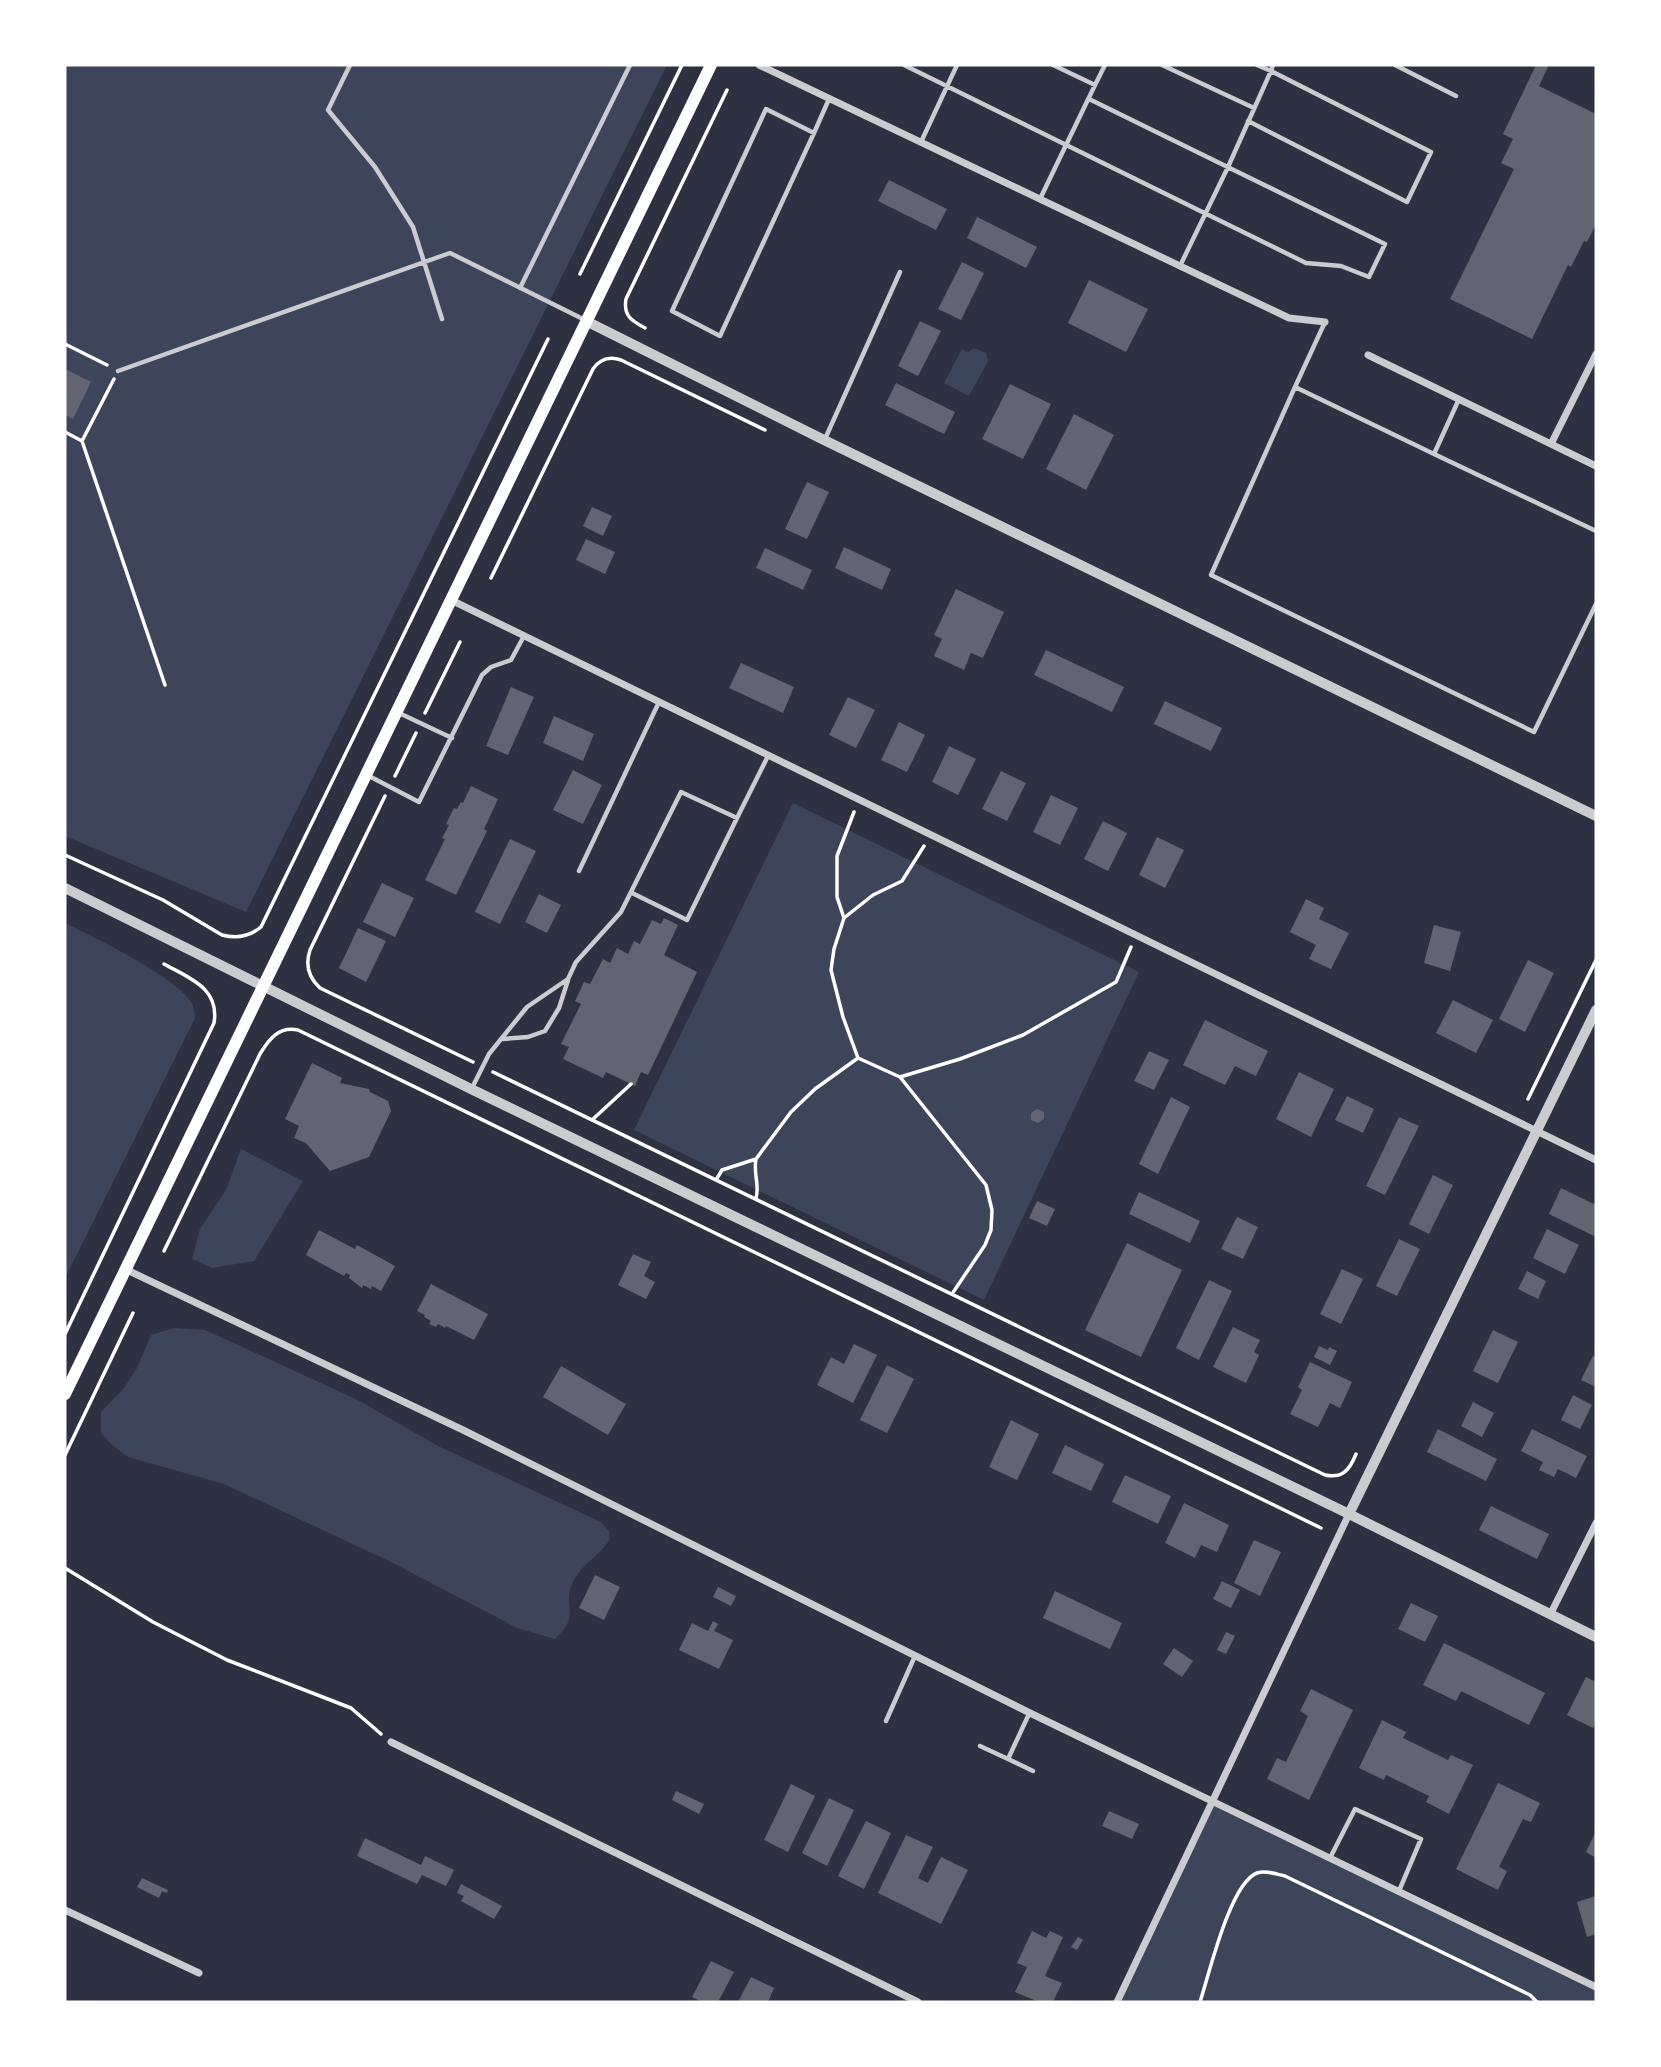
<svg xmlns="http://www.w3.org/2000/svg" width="1661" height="2067" font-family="'Noto Serif',serif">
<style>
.green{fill:#3c4559}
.building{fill:#626471}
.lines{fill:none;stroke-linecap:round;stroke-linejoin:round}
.path{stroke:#fff;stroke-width:3.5}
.service{stroke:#caccd0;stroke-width:4.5}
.minor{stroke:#caccd0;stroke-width:7}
.tertiary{stroke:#caccd0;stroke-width:10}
.secondary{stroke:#fff;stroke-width:12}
</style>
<rect width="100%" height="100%" fill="#2d3142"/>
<path class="green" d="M65 65H667L246 912 65 836Z
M974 348 986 353 988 361 969 396 944 383 962 349 968 352Z
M793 803 1139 972 984 1300 634 1130Z
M65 923C94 937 176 977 191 1002 194 1006 194 1012 195 1018L65 1278Z
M241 1149 303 1181 254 1261 212 1268 192 1259 200 1229 226 1190Z
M174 1328 205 1330 236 1344 358 1400 438 1446 601 1522 609 1531 610 1539C600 1556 580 1565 572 1584 562 1608 582 1614 555 1639L517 1628 389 1561 224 1484 128 1457 111 1444 101 1433V1412L124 1388 137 1368 151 1335Z
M1213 1801 1596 1987V2002H1117Z"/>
<path class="building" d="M1536 65H1549L1539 86 1596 114V224L1587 242 1584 241 1571 267 1568 265 1532 339 1450 299 1514 169 1501 163 1513 139 1503 134Z
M889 180 947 209 936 230 878 201Z
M977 217 1037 247 1026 268 967 238Z
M962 262 984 273 961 320 938 309Z
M1089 280 1148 309 1126 352 1068 323Z
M920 321 941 331 918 376 898 366Z
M65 369 91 382 73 419 65 415Z
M896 383 955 412 944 434 885 405Z
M1010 384 1051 404 1023 459 982 439Z
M1074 414 1114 435 1086 490 1046 469Z
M807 482 829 492 807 539 785 529Z
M592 507 612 516 603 536 583 526Z
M586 539 615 552 605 574 576 560Z
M844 547 891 569 882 590 835 568Z
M765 548 812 570 803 590 756 568Z
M956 589 1004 612 983 658 971 653 964 670 934 656 942 639 934 635Z
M1046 650 1124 687 1112 712 1034 675Z
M741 663 794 687 783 713 729 688Z
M511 687 534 697 508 755 486 746Z
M848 697 875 710 856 748 829 735Z
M1165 701 1222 728 1211 751 1154 724Z
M554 716 594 734 583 761 543 743Z
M899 722 925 735 907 772 881 760Z
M949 746 976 759 958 795 932 782Z
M573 770 602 785 583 824 553 810Z
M1001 771 1026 783 1007 821 982 809Z
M471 786 498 799 484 829 487 831 456 895 425 880 445 839 442 838 449 825 446 824 454 808 457 809 461 802 463 803Z
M1051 795 1078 808 1060 845 1033 832Z
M1103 821 1127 833 1108 871 1084 859Z
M1157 837 1184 850 1165 888 1139 875Z
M510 839 536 851 500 924 475 912Z
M382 883 414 898 395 937 363 922Z
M539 894 561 905 547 933 525 922Z
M1306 899 1324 908 1319 919 1349 933 1331 969 1309 959 1316 945 1290 932Z
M664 918 678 925 664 955 697 972 648 1075 641 1072 635 1086 606 1072 603 1078 563 1059 569 1047 561 1044 581 1004 575 1001 584 982 590 984 603 959 610 963 617 948 628 954 634 941 640 944 652 920 661 924Z
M1434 925 1461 932 1450 971 1424 963Z
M358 928 386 941 366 982 339 968Z
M1528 960 1554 973 1525 1032 1499 1019Z
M1453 1000 1493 1020 1476 1053 1436 1033Z
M1205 1020 1268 1051 1256 1076 1235 1066 1225 1085 1183 1065Z
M1149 1051 1169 1060 1154 1090 1134 1081Z
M312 1063 342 1078 340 1083 369 1089 370 1092 388 1101 391 1111 369 1157 330 1171 306 1143 294 1138 299 1126 285 1119Z
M1299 1072 1334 1089 1311 1137 1276 1119Z
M1347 1096 1374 1109 1363 1133 1335 1120Z
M1171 1097 1190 1107 1158 1174 1139 1164Z
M1037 1109 1044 1112V1119L1038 1123 1031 1120V1113Z
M1399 1117 1419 1126 1385 1195 1366 1186Z
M1433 1175 1453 1185 1429 1234 1409 1224Z
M1561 1188 1596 1205V1237L1549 1214Z
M1139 1192 1200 1221 1190 1243 1129 1214Z
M1037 1201 1055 1209 1047 1226 1029 1218Z
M1237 1217 1258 1227 1243 1259 1221 1249Z
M1547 1229 1579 1245 1565 1274 1533 1258Z
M319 1230 355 1249 357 1245 395 1266 381 1291 372 1286 371 1289 363 1285 362 1288 349 1278 350 1275 346 1273 344 1276 306 1255Z
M1399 1239 1420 1249 1397 1296 1376 1286Z
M1127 1243 1182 1270 1141 1357 1085 1330Z
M633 1254 651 1262 644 1276 655 1282 646 1299 618 1285Z
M1342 1269 1363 1279 1341 1324 1320 1314Z
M1527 1271 1546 1281 1538 1299 1518 1289Z
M1209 1280 1232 1291 1199 1360 1176 1348Z
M431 1284 488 1314 474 1340 446 1326 445 1328 438 1324 436 1327 429 1324 431 1321 424 1317 425 1315 417 1311Z
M1233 1327 1260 1340 1254 1352 1259 1355 1246 1383 1213 1367Z
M1493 1330 1518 1342 1498 1383 1473 1371Z
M854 1344 877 1355 853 1403 817 1385 831 1357 844 1364Z
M1319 1346 1328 1350 1329 1347 1337 1351 1330 1365 1314 1357Z
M1593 1356 1596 1357V1387L1581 1380Z
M1310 1362 1352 1382 1340 1408 1330 1403 1318 1427 1290 1414 1302 1390 1298 1387Z
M887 1365 914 1379 887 1433 860 1420Z
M561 1366 626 1404 608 1435 543 1397Z
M1573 1395 1592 1405 1580 1429 1561 1420Z
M1473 1402 1494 1413 1482 1437 1461 1426Z
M1011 1420 1039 1434 1017 1480 989 1467Z
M1438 1429 1497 1459 1486 1481 1427 1452Z
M1532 1429 1587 1456 1576 1478 1558 1469 1554 1477 1539 1470 1543 1462 1521 1451Z
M1065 1445 1104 1464 1091 1491 1052 1473Z
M1125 1475 1171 1496 1158 1524 1112 1502Z
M1184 1503 1229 1525 1217 1552 1201 1545 1195 1558 1165 1543Z
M1491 1506 1549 1534 1537 1559 1479 1530Z
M1254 1540 1281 1552 1260 1596 1234 1583Z
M595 1575 620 1587 604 1620 579 1608Z
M1222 1581 1240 1590 1231 1608 1213 1599Z
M718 1587 736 1596 731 1606 713 1597Z
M1055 1591 1122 1623 1110 1649 1043 1618Z
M1411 1603 1438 1616 1425 1642 1398 1629Z
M713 1621 718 1624 714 1631 733 1640 719 1669 679 1650 692 1623 708 1631Z
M1226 1632 1235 1636 1226 1654 1217 1650Z
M1444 1643 1545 1693 1529 1725 1461 1691 1456 1701 1423 1685Z
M1174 1648 1193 1661 1182 1677 1163 1664Z
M1586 1677 1596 1682V1722L1593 1728 1567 1715Z
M1311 1689 1353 1710 1309 1800 1267 1779 1277 1758 1286 1762 1308 1716 1300 1711Z
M1382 1720 1406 1732 1403 1738 1448 1760 1451 1755 1473 1765 1449 1814 1426 1802 1429 1796 1386 1775 1384 1780 1359 1768Z
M1498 1783 1540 1803 1531 1822 1523 1819 1499 1867 1507 1871 1498 1890 1456 1869Z
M791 1784 815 1796 788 1852 764 1840Z
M676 1791 704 1804 699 1814 672 1800Z
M829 1798 854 1810 827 1866 802 1853Z
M1109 1811 1139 1824 1132 1839 1102 1826Z
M866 1821 891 1833 864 1889 838 1876Z
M1596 1831V1858L1586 1852Z
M906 1835 933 1847 918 1878 928 1883 941 1857 968 1870 941 1924 878 1893Z
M365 1838 421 1865 425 1856 454 1870 446 1886 422 1875 417 1884 357 1856Z
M142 1878 168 1890 167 1893 162 1891 159 1898 137 1887Z
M461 1884 502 1906 494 1919 461 1901 464 1896 457 1893Z
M1596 1896V1934L1587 1937 1577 1902Z
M1032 1931 1046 1938 1050 1931 1063 1937 1045 1976 1062 1983 1053 2002H1039L1015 1992 1027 1967 1017 1963Z
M1078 1937 1083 1940 1077 1950 1071 1947Z
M711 1961 734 1972 718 2002H702L692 1997Z
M751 1977 774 1988 768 2002H738Z"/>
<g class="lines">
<path class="path" d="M580 274 682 65
M645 328C632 321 623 316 626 299L727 90
M65 344 107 365
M65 432 82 441 114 379
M82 441 165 685
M491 578 593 369C600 359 609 356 621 360L765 430
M425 713 460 642
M395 776 416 733
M385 796 310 950C305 965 309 978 320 988L473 1062
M65 855 163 900 222 935C237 939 249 937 261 927L548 339
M844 918 837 897V856L854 812
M858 1058 843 1017 831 970 834 949 844 918 873 895 902 881 924 846
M493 1072 1325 1475C1343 1479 1350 1469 1356 1454
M900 1077 986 1185 992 1210 991 1230 985 1245 952 1294
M1528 1099 1596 960
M592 1120 631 1084
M716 1180 722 1170 756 1159 791 1112 815 1089 858 1058 900 1077 960 1059 1023 1035 1116 982 1131 947
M756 1198C760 1186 753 1173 756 1159
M164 1251 260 1054C269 1039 279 1026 298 1030L1321 1528
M65 1334 214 1023C220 988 189 978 164 964
M65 1455 133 1313
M65 1568 153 1622 227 1660 351 1708 381 1734
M1200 2002C1209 1975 1230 1883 1257 1873 1266 1870 1276 1874 1285 1876L1530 1995 1537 2002"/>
<path class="service" d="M350 65 328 110 375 167 413 227 442 319
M904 65 1306 263 1341 266 1369 277 1385 244 1089 99
M1053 65 1095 85 1105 65
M1162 65 1254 108
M1257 65 1271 71 1273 65
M1395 65 1456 96
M814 133 766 109 672 311 720 336 814 133 829 99
M921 142 957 65
M1040 199 1095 85
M1180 266 1228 167 1271 71 1431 152 1407 202 1248 121
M520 288 630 65
M118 371 450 253 585 320
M1295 387 1325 322
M1459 399 1434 454 1295 387 1211 575 1534 732 1596 604
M825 439 900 272
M1434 454 1596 531
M399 713 452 738
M367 775 419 802 482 675 491 667 511 660 524 636
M579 871 659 702
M632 893 687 920 737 818
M503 1039 528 1037 545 1031 559 1008 568 980
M472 1088 489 1054 527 1007 568 979 576 962 621 912 681 792 737 818 768 756
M1029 1714 1008 1759 1033 1771
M886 1721 915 1656
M980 1746 1008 1759
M1330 1858 1355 1809 1421 1839 1399 1891"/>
<path class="minor" d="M759 65 1289 318 1325 322
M1368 355 1596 466
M1551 444 1596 354
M451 600 1596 1160
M125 1269 463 1430 1030 1713 1596 1987
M1550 1615 1596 1523
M391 1742 918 2002
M65 1910 199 1973
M1117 2002 1349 1514"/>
<path class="tertiary" d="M586 321 824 440 1596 816
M65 888 471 1089 1349 1514 1596 1637
M1349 1514 1596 1010"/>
<path class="secondary" d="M65 1394 711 65"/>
</g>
<rect width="1661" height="2067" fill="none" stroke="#ffffff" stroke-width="133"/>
</svg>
